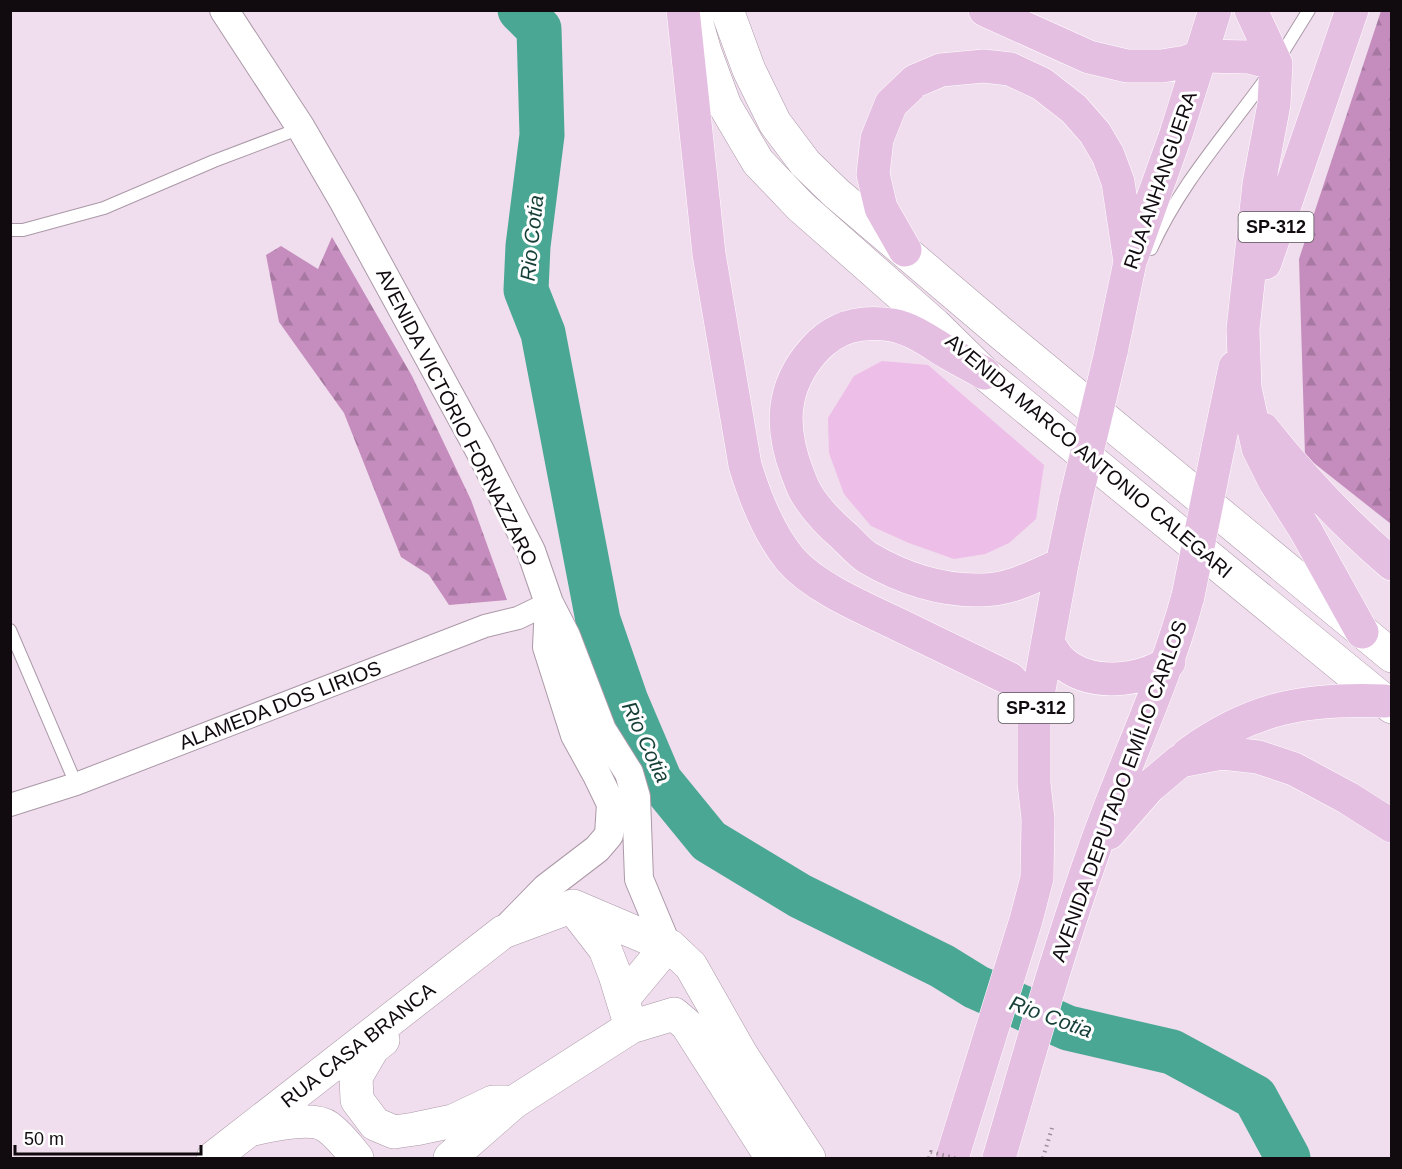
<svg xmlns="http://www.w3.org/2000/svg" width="1402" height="1169" font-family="Helvetica,sans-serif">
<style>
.grass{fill:#edbee7}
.forest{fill:url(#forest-firs)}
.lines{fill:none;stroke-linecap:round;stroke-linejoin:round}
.river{stroke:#4aa794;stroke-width:45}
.service-casing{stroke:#ab99a8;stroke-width:14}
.minor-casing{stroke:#ab99a8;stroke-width:24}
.tertiary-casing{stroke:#ab99a8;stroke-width:30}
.secondary-casing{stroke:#ab99a8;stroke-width:34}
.primary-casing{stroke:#fff;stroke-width:34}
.path{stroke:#9a8c98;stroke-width:4;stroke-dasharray:1.5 4.5;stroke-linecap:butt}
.service{stroke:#fff;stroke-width:12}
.minor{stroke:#fff;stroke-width:22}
.tertiary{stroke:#fff;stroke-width:28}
.secondary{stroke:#fff;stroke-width:33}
.primary{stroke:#e5bfe1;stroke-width:33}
.primary-bridge-casing{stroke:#fff;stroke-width:34;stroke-linecap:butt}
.path-bridge{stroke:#9a8c98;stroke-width:4;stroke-dasharray:1.5 4.5;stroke-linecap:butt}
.primary-bridge{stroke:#e5bfe1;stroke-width:33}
.labels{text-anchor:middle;stroke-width:6;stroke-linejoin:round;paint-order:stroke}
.shield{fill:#fff;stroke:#585458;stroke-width:1.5}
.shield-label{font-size:18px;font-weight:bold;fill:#110b10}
.street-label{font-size:20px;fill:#110b10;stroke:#fff}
.water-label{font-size:21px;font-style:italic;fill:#153f37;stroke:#fff}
</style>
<defs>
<pattern id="forest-firs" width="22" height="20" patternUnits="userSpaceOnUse" patternTransform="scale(1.5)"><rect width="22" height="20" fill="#c48dbd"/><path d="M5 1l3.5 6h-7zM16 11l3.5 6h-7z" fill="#a778a1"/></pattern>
</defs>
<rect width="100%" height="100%" fill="#f0dded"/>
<path class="grass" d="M882 361 928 365 1044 465 1036 519 1009 543 985 554 954 559 909 543 871 526 844 494 829 453 828 418 854 376Z"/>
<path class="forest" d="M1381 11H1391V524L1305 456 1299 259Z
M332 237 412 376 471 500 507 600 449 605 429 575 401 557 344 413 279 322 266 255 281 246 318 269Z"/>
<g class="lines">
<path class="river" d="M520 10 539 29 542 135 528 246 526 290 543 333 598 620 626 701 660 781 709 841 800 896 942 966 976 987 1068 1028 1172 1052 1255 1097 1288 1158"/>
<g class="service-casing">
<path id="service" d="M1278 60 1309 10
M10 230H23L104 208 214 161 301 128
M1151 249C1180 184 1226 134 1267 77
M10 630 76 784"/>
</g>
<g class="minor-casing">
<path id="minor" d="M10 805 76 784 485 626 518 618 549 603"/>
</g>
<g class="tertiary-casing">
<path id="tertiary" d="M224 10 301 128 344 202 480 451 531 551 549 603 566 636 602 730 629 773 636 797 639 879 667 946
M504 931 546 888 597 849 609 835 611 804 597 775 575 735 547 647 549 605"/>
</g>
<g class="secondary-casing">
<path id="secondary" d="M693 10 705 52 725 106 758 162 800 206 935 325 984 373 1392 707
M727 10 749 70 775 123 805 163 836 193 1002 334 1392 656
M574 909 605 949 615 975 631 1027
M623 999 667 946
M383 1040 373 1048 356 1077 357 1100 375 1124 394 1132 415 1129 453 1121 493 1102H506
M254 1129C272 1125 313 1116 328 1127 340 1136 349 1148 357 1158
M213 1158 503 932 573 906 667 946H670L691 966 741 1054 809 1158
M450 1158 514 1102 631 1027 674 1014 687 1025 772 1158"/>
</g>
<g class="primary-casing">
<path id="primary" d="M683 10 709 254 745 465C755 498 768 532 790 559 813 586 859 606 891 621 930 640 970 659 1010 679L1025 698 1034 717
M985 10 1089 57 1127 66H1162L1186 62 1202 56 1249 57 1276 64 1274 104 1259 184 1243 329 1245 388 1258 448 1275 482 1306 531 1362 632
M1251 10 1276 64
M905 250 881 208 873 174 877 139 891 104 915 81 941 70 984 66 1010 69 1042 84 1074 109 1095 133 1108 155 1118 182 1130 262
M1265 263 1352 10
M1111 352 1130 262 1176 134 1215 10
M984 373C972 366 960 360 948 353 930 342 913 329 892 325 861 320 835 326 814 350 781 387 780 427 797 472 800 479 802 487 806 493 816 510 831 525 845 537 852 544 860 553 868 558 902 578 942 591 981 590 1011 590 1035 576 1062 564
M1263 429C1302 478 1344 523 1392 564
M1218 448 1235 367
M1048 643C1052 649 1056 657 1062 662 1090 687 1140 682 1169 662
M1188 754C1253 707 1306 698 1385 701
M1109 833 1149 787 1180 761 1222 753 1258 757 1294 769 1348 798 1392 826
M952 1158 1026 920 1037 878 1038 819 1034 783V717L1062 564 1076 498
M999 1158C1029 1056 1057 954 1093 853 1123 766 1164 685 1188 596"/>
</g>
<path class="path" d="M1043 1158 1052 1128"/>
<use href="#service" class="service"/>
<use href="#minor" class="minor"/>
<use href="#tertiary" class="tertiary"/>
<use href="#secondary" class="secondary"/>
<use href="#primary" class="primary"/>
<g class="primary-bridge-casing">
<path id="primary-bridge" d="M1076 498 1111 352
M1188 596 1218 448"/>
</g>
<path class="path-bridge" d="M929 1158 931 1152 955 1158"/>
<use href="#primary-bridge" class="primary-bridge"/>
</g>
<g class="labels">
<g class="shield">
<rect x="1238.5" y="212" width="75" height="30" rx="4.5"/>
<rect x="998.5" y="693" width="75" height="30" rx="4.5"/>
</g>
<g class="shield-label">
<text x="1276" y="233">SP-312</text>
<text x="1036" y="714">SP-312</text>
</g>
<g class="street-label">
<text transform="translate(1160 180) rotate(-71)" y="7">RUA ANHANGUERA</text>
<text transform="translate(457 417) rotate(63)" y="7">AVENIDA VICTÓRIO FORNAZZARO</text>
<text transform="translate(1089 456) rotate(40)" y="7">AVENIDA MARCO ANTONIO CALEGARI</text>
<text transform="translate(280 705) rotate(-21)" y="7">ALAMEDA DOS LIRIOS</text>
<text transform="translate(1119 791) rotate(-70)" y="7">AVENIDA DEPUTADO EMÍLIO CARLOS</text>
<text transform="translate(358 1045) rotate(-38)" y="7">RUA CASA BRANCA</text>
</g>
<g class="water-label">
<text transform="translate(532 238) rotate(-84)" y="7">Rio Cotia</text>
<text transform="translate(646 742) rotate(65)" y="7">Rio Cotia</text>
<text transform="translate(1051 1017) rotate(20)" y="7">Rio Cotia</text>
</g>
</g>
<rect width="1402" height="1169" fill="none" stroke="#110b10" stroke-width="24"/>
<path d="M15 1145v9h186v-9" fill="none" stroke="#110b10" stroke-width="3"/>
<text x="24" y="1145" font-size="18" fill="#110b10" stroke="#ffffff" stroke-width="4.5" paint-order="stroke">50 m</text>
</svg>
